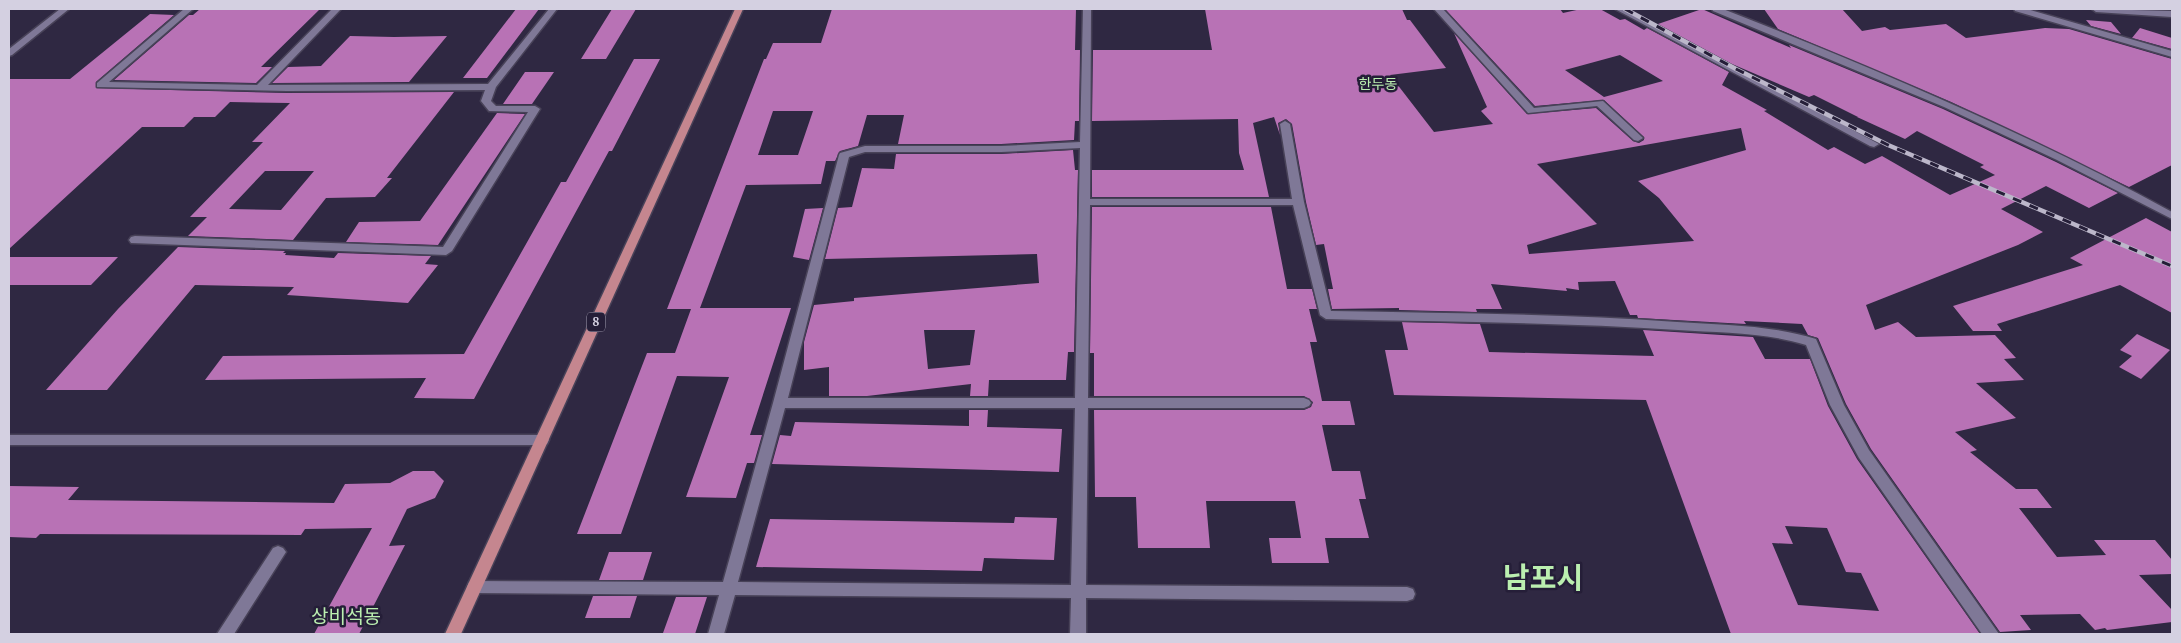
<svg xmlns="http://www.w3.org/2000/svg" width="2181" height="643" font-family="'Noto Serif','Noto Sans KR',serif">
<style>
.building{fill:#b872b5;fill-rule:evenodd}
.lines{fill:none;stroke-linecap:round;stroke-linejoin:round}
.street-casing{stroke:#484258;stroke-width:3}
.secondary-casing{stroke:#484258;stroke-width:3}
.primary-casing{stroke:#484258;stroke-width:3}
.street{fill:#7f7897;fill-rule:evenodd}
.secondary{fill:#7f7897;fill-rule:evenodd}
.primary{fill:#c5868f;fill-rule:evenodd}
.rail-casing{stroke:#bcb7ca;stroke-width:4.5}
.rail{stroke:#251e38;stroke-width:3;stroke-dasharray:9;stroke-linecap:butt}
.labels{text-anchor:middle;stroke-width:5;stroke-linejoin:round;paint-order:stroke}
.shield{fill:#251e38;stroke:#a09bae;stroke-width:1}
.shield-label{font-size:12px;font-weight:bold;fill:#d4d0e1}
.far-quarter-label{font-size:14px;fill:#bbefb0;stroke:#251e38}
.near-quarter-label{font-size:19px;fill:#bbefb0;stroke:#251e38}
.near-town-label{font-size:29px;font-weight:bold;fill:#bbefb0;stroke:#251e38}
</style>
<rect width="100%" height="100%" fill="#2f2842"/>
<path class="building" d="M200 9H320L261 67H272L256 83 114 80 189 15H193Z
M516 9H539L487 78H463Z
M612 9H636L606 59H581Z
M832 9H1076L1075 50H1080L1079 121H1075L1074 140 1001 144H898L904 115H867L858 146 840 151 835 161H826L821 184 746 185 700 308H791L750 435H762L754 463H747L736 498 686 497 729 377 677 376 621 534H577L647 353H675L691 309H667L764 59H766L773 43H821ZM773 111H813L798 155H758Z
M1205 9H1402L1407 20H1410L1446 68 1390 75 1434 132 1493 124 1481 111 1487 107 1454 33 1527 114 1596 108 1633 141 1639 143 1644 140V137L1604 100 1535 106 1445 9H1560L1563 13 1581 9H1600L1620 20 1625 19 1644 30 1647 28 1729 72 1722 85 1767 110 1764 111 1828 150 1834 147 1865 164 1882 156 1950 195 1995 175 1980 167 1984 165 1917 131 1905 139 1857 117H1858L1814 95 1809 97 1732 64 1658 24 1702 9 1791 48 1789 45 1943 109 2056 162 2118 193 2089 208 2046 186 2001 209 2043 232 2018 245 1866 305 1875 330 1898 322 1916 337 1995 335 2016 358 2004 359 2024 380 1976 383 2016 418 1955 432 1977 450 1970 452 2016 489H2037L2052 508H2019L2057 557 2106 555 2094 540H2155L2172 560V574L2139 575 2172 610V622L2107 630 2105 628 2095 630 2080 614 2020 615 2031 630 2000 632 1871 449 1846 404 1818 338 1808 335 1802 324 1744 321 1746 324 1638 318 1637 315H1630L1615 281 1578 282 1579 290 1566 288 1567 291 1491 284 1502 309H1476L1477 312 1399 310V308L1332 309 1328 289H1333L1324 244 1316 245 1306 202 1292 124 1286 119 1278 123 1280 135 1274 117 1253 123 1269 197H1092V170H1244L1239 153 1238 119 1092 121 1093 50H1212ZM1620 55 1663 81 1604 97 1565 70ZM1741 128 1746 150 1638 181 1659 198 1694 241 1529 254 1527 245 1597 224 1537 164Z
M1764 9H1842L1862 31 1885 27 1890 30 1946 24 1966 38 2045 28 2069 29 2172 59V165L2129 187 1951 102 1778 29Z
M150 14 174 15 96 82V88L287 93 454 92 387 178H392L375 197 326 198 293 240 188 236 207 217H190L263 142H252L290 103 230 102 215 117H194L184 127H142L9 249V79H70ZM265 171H314L281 210 229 209Z
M2086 20 2111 22 2121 34 2091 26Z
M2140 28 2172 38V49L2132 38Z
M350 36 394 37 447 36 409 82 272 83 288 67 321 66Z
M634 59H660L612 151H609L474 399 414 398 426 378 205 380 223 356 464 354 561 182H566Z
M525 72H554L532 104H503Z
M497 113 525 114 438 245 346 242 359 222 420 221Z
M1073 150 1075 170H1078L1074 352H1068L1066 380H989L988 396H970L971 384 867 396H829V367L804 370V342L814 305 854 301V298L1039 283 1037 254 825 259 838 208 852 207 862 168 894 169 896 154H1001ZM924 330H975L970 365 928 369Z
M1092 207H1271L1287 289H1312L1317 309H1309L1317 342H1310L1322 401H1350L1355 425H1322L1332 471H1360L1366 499H1359L1369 538H1325L1329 563H1272L1269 538H1301L1295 501H1206L1210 548H1138L1136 497H1095L1094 410H1304L1311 407 1313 402 1304 396H1094V353H1090Z
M823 208 809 260 793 257 805 209Z
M2146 218 2172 232V313L2120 285 1997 324 2002 331H1973L1953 306 2083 265 2070 258Z
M178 247 285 251 283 253H286L285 255 334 258 338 253 431 256 425 264 438 265 408 303 287 295 294 287 195 285 107 390H46L118 309Z
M9 257H118L91 285H9Z
M1402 322 1480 324 1489 352 1654 356 1643 330 1753 337 1765 359H1810L1828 406 1857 459 1980 634H1731L1646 400 1394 395 1385 350H1408ZM1785 526 1827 528 1846 572 1861 573 1879 611 1798 605 1772 543 1793 544Z
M2137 334 2170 350 2141 379 2119 367 2132 356 2120 350Z
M969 410H988L987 427 1062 429 1059 472 772 464 780 435 791 436 795 422 969 426Z
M413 471H434L444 481 435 498 407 509 389 546 405 545 359 634H314L372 528 305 529 301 535 40 534 36 538 9 537V486L79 487 68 500 334 503 345 484 390 483Z
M1015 517 1057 518 1054 560 984 558 982 571 756 567 770 519 1014 523Z
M609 552H652L643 580H599Z
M593 596H637L630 618H585Z
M676 597H707L695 634 663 633Z"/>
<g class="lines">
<g class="street-casing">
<path id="street" d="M60 9H69L12 55 9 56V49Z
M184 9H193L109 82 257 85 332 9H341L268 85 488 84 549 9H557L496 87 491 101 496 106H535L540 109 452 251 446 255 131 243 129 240 131 237 135 236 443 247 528 112 489 111 481 101 485 90 287 91 97 87V83Z
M1083 9H1091L1090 199H1292L1280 124 1285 121 1290 124 1304 202 1331 311C1446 313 1562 314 1677 322 1724 325 1770 325 1816 339L1844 405 1869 450 1999 634H1982L1859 458 1830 405 1806 345C1765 332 1721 333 1678 330 1561 322 1443 322 1326 319L1320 315 1293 205H1090L1088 398H1304L1309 400 1311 403 1309 406 1304 408H1088L1086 585 1407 587 1413 589 1415 594 1413 599 1407 601 1086 598V634H1070L1071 598 735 595 724 634H708L719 595 475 593 469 592 467 587 469 582 475 581 723 582 773 403 839 155 840 153 865 146H1001L1080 142ZM1080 148 1075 398H788L849 157 865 152H1001ZM785 408H1075L1071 585 738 582Z
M1434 9H1443L1534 108 1603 101 1643 138 1638 141 1634 140 1597 106 1528 113Z
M1615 9H1625L1879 144 1874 147 1870 146Z
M2014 9H2027L2172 51V57L2015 11Z
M9 435H542L547 436 549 440 547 444 542 445H9Z
M278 546 283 548 286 552 234 634H217L273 548Z"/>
</g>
<g class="secondary-casing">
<path id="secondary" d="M1712 9H1723C1876 69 2027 133 2172 212V219L2057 160 1944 107 1713 11Z
M2092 9 2172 11V17L2096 12Z"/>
</g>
<g class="primary-casing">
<path id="primary" d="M735 9H743L461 634H445Z"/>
</g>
<use href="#street" class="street"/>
<use href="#secondary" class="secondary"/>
<use href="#primary" class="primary"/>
<g class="rail-casing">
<path id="rail" d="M1625 9 1736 69 1888 145 2172 266"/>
</g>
<use href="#rail" class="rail"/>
</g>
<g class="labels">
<rect class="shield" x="587" y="312.5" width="18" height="19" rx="4"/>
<g class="shield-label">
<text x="596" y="326">8</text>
</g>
<g class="far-quarter-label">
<text x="1378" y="89">한두동</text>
</g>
<g class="near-quarter-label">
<text x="346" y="623">상비석동</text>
</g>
<g class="near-town-label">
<text x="1543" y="588">남포시</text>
</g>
</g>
<rect width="2181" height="643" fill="none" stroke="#d4d0e1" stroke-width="20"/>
</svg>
